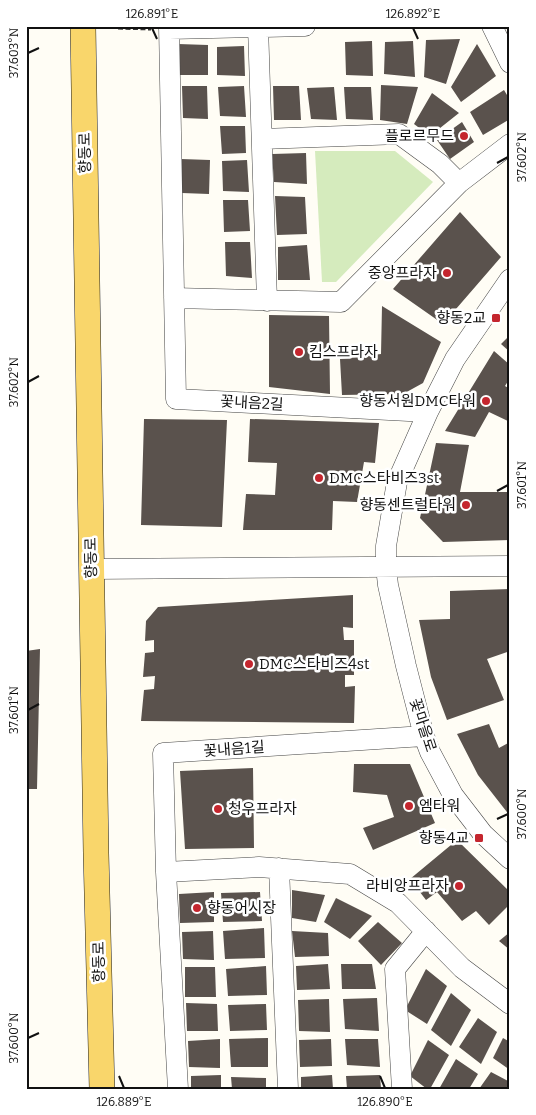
<svg xmlns="http://www.w3.org/2000/svg" width="536" height="1115" font-family="Bitter,'Noto Sans KR',serif">
<style>
.green{fill:#d5ebbd}
.building{fill:#5a524d}
.lines{fill:none;stroke-linecap:round;stroke-linejoin:round}
.minor-casing{stroke:#444;stroke-width:21}
.major-casing{stroke:#222;stroke-width:26}
.path{stroke:#333;stroke-width:3;stroke-dasharray:5 2.5;stroke-linecap:butt}
.minor{stroke:#fff;stroke-width:20}
.major{stroke:#f9d66b;stroke-width:25}
.ticks{fill:none;stroke:#111;stroke-width:2}
.poi-dot{fill:#c4262e;stroke:#fff;stroke-width:2}
.labels{text-anchor:middle;stroke-width:5;stroke-linejoin:round;paint-order:stroke}
.poi-label{font-size:15px;fill:#111;stroke:#fff;text-anchor:end}
.street-label{font-size:15px;fill:#111;stroke:#fff}
.neatline{fill:none;stroke:#111;stroke-width:2}
.ticks-label{font-size:12px;text-anchor:middle;fill:#111}
</style>
<rect width="100%" height="100%" fill="#fffdf5"/>
<path class="green" d="M315 151H395L433 182 336 282H322Z"/>
<path class="building" d="M460 39 446 84 424 77 426 40Z
M372 41 373 76 346 75 345 42Z
M413 41 415 77 384 74 385 42Z
M178 44 208 45V75H180Z
M477 44 496 76 461 102 451 87Z
M244 46 245 76 217 75V47Z
M381 85 418 87 407 124 380 120Z
M182 86H207L208 119 183 118Z
M244 86 246 117 220 116 218 87Z
M273 86H299L301 120H274Z
M334 87 337 120 311 119 307 88Z
M344 87H371L373 120 346 119Z
M504 90 510 100V119L483 135 470 112Z
M432 93 459 113 430 136 414 124Z
M462 122 474 142 450 159 437 140Z
M220 126H245L246 153 222 154Z
M306 153 307 184 274 182 272 154Z
M181 159 210 160 209 194 182 193Z
M247 160 249 192 223 191 222 161Z
M275 196 305 197 307 234 277 235Z
M223 200H248L250 231 224 232Z
M460 212 501 257 443 324 393 289Z
M225 242H250L252 278 226 276Z
M307 245 310 280H278V247Z
M382 306 441 342 423 383 403 394 342 395 340 359 381 354Z
M269 315 329 316 330 394 269 387Z
M510 335V352L501 344Z
M494 351 510 365V378L505 386 510 389V422L489 412 475 437 445 431Z
M144 419 227 420 222 527 141 525Z
M250 419 379 423 375 463 364 462 357 502 333 501 332 530H243L246 494 275 495 277 463 248 462Z
M436 443 469 445 460 492H510V540L443 542 420 518Z
M510 589V651L487 659 504 700 447 720 431 677 419 620 450 619V591Z
M353 595V628L343 627 344 640H354V675H345V687L355 686 354 723 141 721 144 690 154 689 155 676 143 677 145 653 154 652V640L145 641 146 621 158 607Z
M40 649 37 789H26V651Z
M489 724 499 748 510 742V816L478 775 457 734Z
M354 764H410L435 823 373 850 363 828 394 817 387 795 353 792Z
M253 768 254 848 185 849 180 771Z
M457 840 510 892V904L489 925 476 911 462 921 437 892 426 900 410 879Z
M292 890 325 895 316 922 292 918Z
M214 892V922L180 923 179 894Z
M260 892 262 921 223 922 221 893Z
M336 898 372 916 350 939 324 922Z
M378 922 402 943 381 965 358 941Z
M264 928 265 958 225 959 223 931Z
M213 931 214 960 183 959 182 932Z
M292 931 328 933 329 956 295 957Z
M510 932V950L499 941Z
M328 964 330 989 297 990 296 966Z
M341 964H372L376 989H342Z
M266 966 267 995 228 996 226 969Z
M185 967H215L216 997H185Z
M426 969 447 986 427 1024 405 1010Z
M451 993 471 1010 451 1046 431 1030Z
M377 998 379 1031 345 1029 343 999Z
M329 999 330 1032 299 1031 298 1000Z
M186 1003 217 1004 218 1031H187Z
M266 1004 267 1030 230 1031 228 1005Z
M478 1018 497 1032 481 1064 459 1047Z
M268 1038V1067H231L229 1039Z
M503 1038 510 1042V1070L493 1058Z
M220 1039V1068L189 1067 188 1041Z
M331 1039 332 1066 300 1067 299 1040Z
M345 1039H378L380 1067 347 1065Z
M428 1040 449 1055 430 1089H427L410 1076Z
M456 1059 478 1074 469 1089H439Z
M491 1072 510 1082V1089H479Z
M221 1075V1089H191V1076Z
M332 1075 333 1089H301V1077Z
M380 1075 381 1089H347L346 1076Z
M231 1077 266 1078V1089H232Z"/>
<g class="lines">
<g class="minor-casing">
<path id="minor" d="M169 26 176 399 428 412
M258 26 267 301
M492 26 510 63
M169 29 305 26
M262 139 399 134 440 164 459 183
M510 279 455 359 428 412 397 482 386 546V567L388 585 406 666 424 736 430 752 453 795 483 834 510 859
M174 298 341 302 459 183 510 144
M91 569 510 566
M279 868 288 1089
M166 872 259 867 350 874 398 903 462 968 510 1004
M178 1089 166 872 163 753 424 736
M402 1089 395 969 426 931"/>
</g>
<g class="major-casing">
<path id="major" d="M83 26 96 853 102 1089"/>
</g>
<path class="path" d="M118 28 151 29"/>
<use href="#minor" class="minor"/>
<use href="#major" class="major"/>
</g>
<path class="ticks" d="M152 28 157 39M413 28 418 39M28 53 39 48M497 163 508 157M28 382 39 376M497 491 508 485M28 710 39 704M497 819 508 814M28 1038 39 1033M119 1076 124 1088M380 1076 385 1088"/>
<g class="poi-dot">
<circle cx="464" cy="136" r="5"/>
<circle cx="447" cy="273" r="5"/>
<rect x="491" y="313" width="10" height="10" rx="2.5"/>
<circle cx="299" cy="352" r="5"/>
<circle cx="486" cy="401" r="5"/>
<circle cx="319" cy="478" r="5"/>
<circle cx="466" cy="505" r="5"/>
<circle cx="249" cy="664" r="5"/>
<circle cx="409" cy="806" r="5"/>
<circle cx="218" cy="809" r="5"/>
<rect x="474" y="833" width="10" height="10" rx="2.5"/>
<circle cx="459" cy="886" r="5"/>
<circle cx="197" cy="908" r="5"/>
</g>
<g class="labels">
<g class="poi-label">
<text x="454" y="141">플로르무드</text>
<text x="437" y="278">중앙프라자</text>
<text x="486" y="323">향동2교</text>
<text x="309" y="357" text-anchor="start">킴스프라자</text>
<text x="476" y="406">향동서원DMC타워</text>
<text x="329" y="483" text-anchor="start">DMC스타비즈3st</text>
<text x="456" y="510">향동센트럴타워</text>
<text x="259" y="669" text-anchor="start">DMC스타비즈4st</text>
<text x="419" y="811" text-anchor="start">엠타워</text>
<text x="228" y="814" text-anchor="start">청우프라자</text>
<text x="469" y="843">향동4교</text>
<text x="449" y="891">라비앙프라자</text>
<text x="207" y="913" text-anchor="start">향동어시장</text>
</g>
<g class="street-label">
<text transform="translate(85 153) rotate(-91)" y="5">향동로</text>
<text transform="translate(252 403) rotate(3)" y="5">꽃내음2길</text>
<text transform="translate(91 558) rotate(-91)" y="5">향동로</text>
<text transform="translate(423 725) rotate(72)" y="5">꽃마을로</text>
<text transform="translate(234 749) rotate(-4)" y="5">꽃내음1길</text>
<text transform="translate(99 962) rotate(-91)" y="5">향동로</text>
</g>
</g>
<rect width="536" height="1115" fill="none" stroke="#ffffff" stroke-width="55"/>
<rect x="28" y="28" width="480" height="1060" class="neatline"/>
<g class="ticks-label">
<text x="152" y="18">126.891°E</text>
<text x="413" y="18">126.892°E</text>
<text transform="translate(14 53) rotate(-90)" y="4">37.603°N</text>
<text transform="translate(522 157) rotate(-90)" y="4">37.602°N</text>
<text transform="translate(14 382) rotate(-90)" y="4">37.602°N</text>
<text transform="translate(522 485) rotate(-90)" y="4">37.601°N</text>
<text transform="translate(14 710) rotate(-90)" y="4">37.601°N</text>
<text transform="translate(522 814) rotate(-90)" y="4">37.600°N</text>
<text transform="translate(14 1038) rotate(-90)" y="4">37.600°N</text>
<text x="124" y="1106">126.889°E</text>
<text x="385" y="1106">126.890°E</text>
</g>
</svg>
